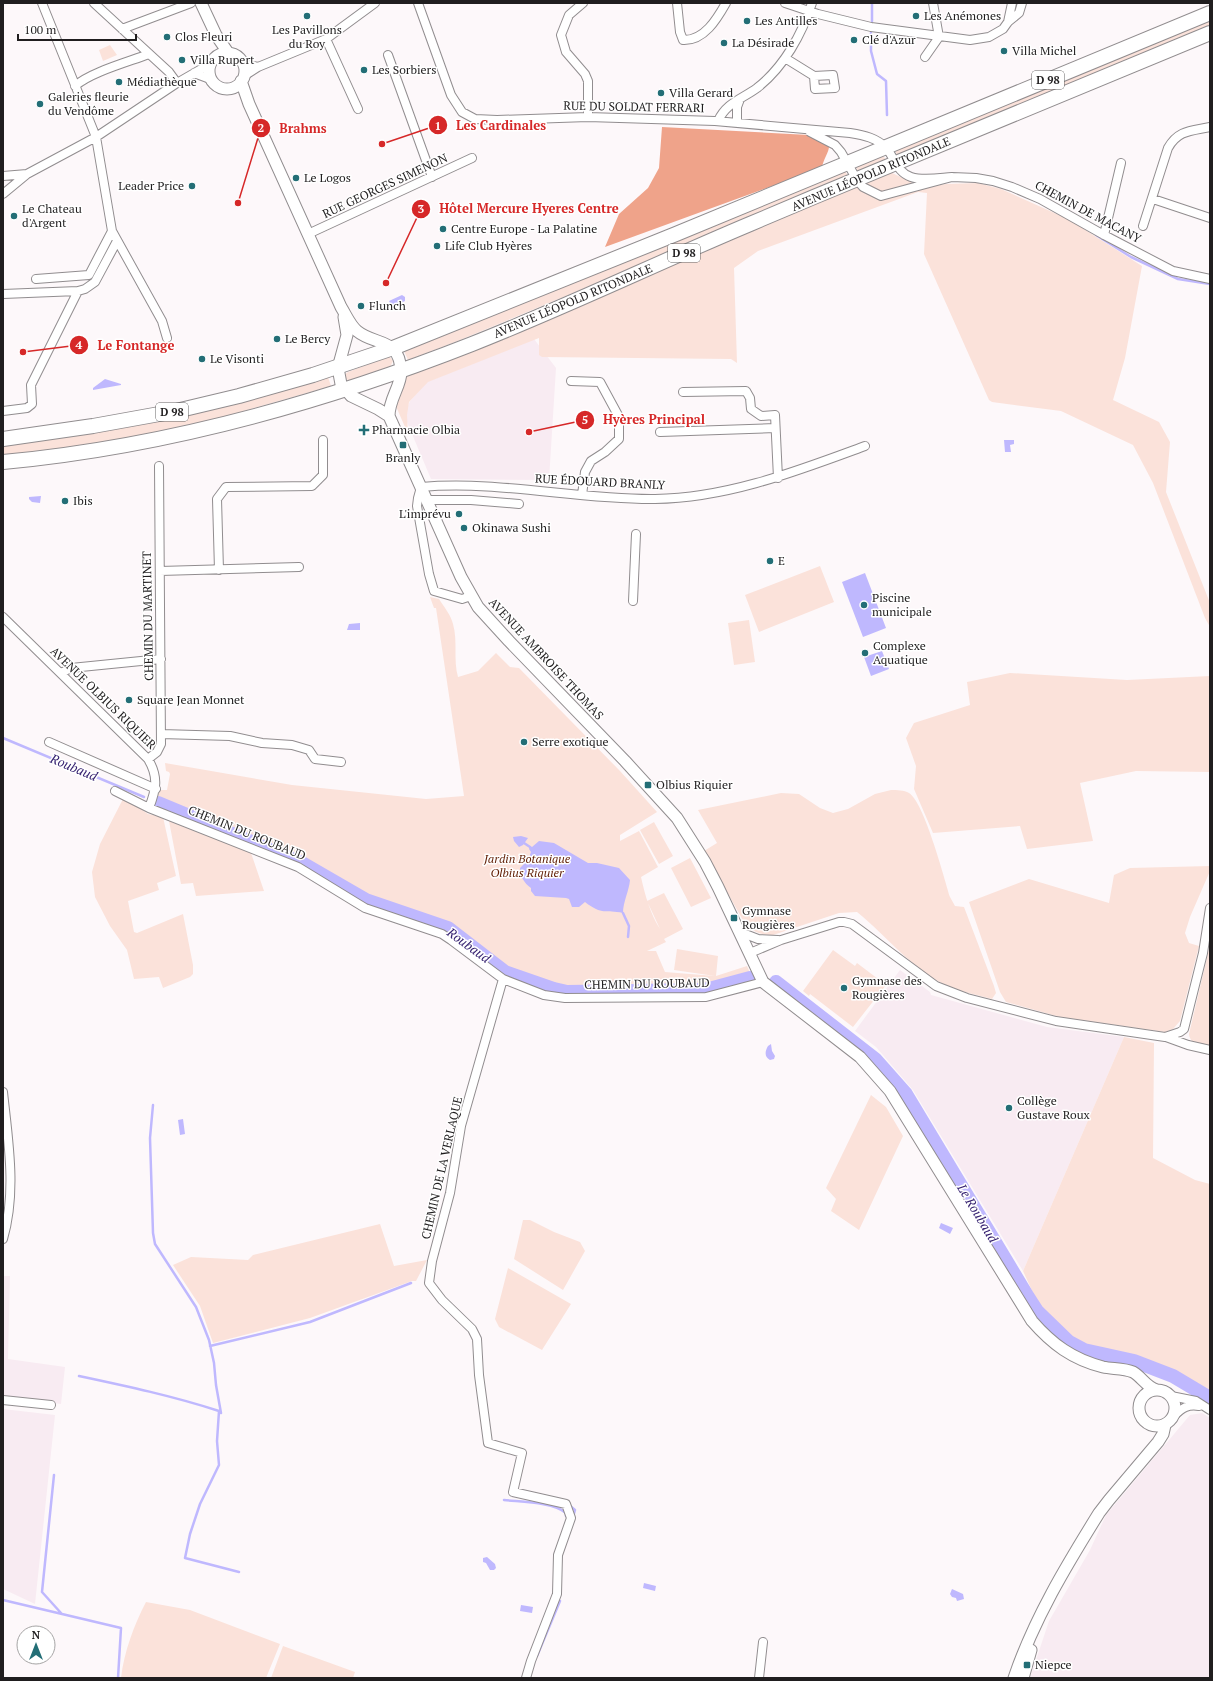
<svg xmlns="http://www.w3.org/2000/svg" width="1213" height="1681" font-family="'PT Serif',serif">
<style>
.built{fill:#f8ebf2}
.green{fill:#fbe2da}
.forest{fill:#efa38a}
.water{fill:#bfb8fe}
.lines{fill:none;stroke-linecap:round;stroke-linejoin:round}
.stream{stroke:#bfb8fe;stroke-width:2.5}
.river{stroke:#bfb8fe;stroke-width:14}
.street-casing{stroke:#918d8f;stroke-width:10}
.secondary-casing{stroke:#918d8f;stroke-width:13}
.highway-casing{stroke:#918d8f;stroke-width:16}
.street{stroke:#fff;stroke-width:8}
.secondary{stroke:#fff;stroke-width:11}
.highway{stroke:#fff;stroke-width:14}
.poi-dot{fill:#236e76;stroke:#fff;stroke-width:1.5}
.labels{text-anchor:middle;stroke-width:3;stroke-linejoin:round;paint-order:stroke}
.shield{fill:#fff;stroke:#636262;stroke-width:1}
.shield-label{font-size:11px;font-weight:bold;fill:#201e1f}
.poi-label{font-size:12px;fill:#201e1f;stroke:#fff;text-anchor:start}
.street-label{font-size:12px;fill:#201e1f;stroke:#fff}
.park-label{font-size:12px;font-style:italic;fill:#611f05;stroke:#fff}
.water-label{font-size:13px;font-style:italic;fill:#352170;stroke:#fff}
.leader{fill:none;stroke:#d62828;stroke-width:1.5}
.callout-dot{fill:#d62828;stroke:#fff;stroke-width:1.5}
.mark-label{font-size:12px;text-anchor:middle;font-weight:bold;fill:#fff}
.callout-label{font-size:13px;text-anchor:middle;font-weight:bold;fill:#d62828;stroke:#fff;stroke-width:3;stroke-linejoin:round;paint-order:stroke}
</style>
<rect width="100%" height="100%" fill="#fdf8fa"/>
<path class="built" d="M534 339 556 368 549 480 431 479 404 415 410 401 427 382Z
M900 970 930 992 931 995 1047 1027 1124 1037 1023 1271 913 1090 876 1047 855 1031Z
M3 1276H10L8 1359 65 1367 61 1404 3 1396Z
M3 1409 55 1415 35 1604 3 1589Z
M1202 1413 1210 1418V1678H1030L1049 1621 1090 1550 1106 1515 1190 1415Z"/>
<path class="green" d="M1210 17V28L898 158 894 148Z
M110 45 117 55 103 61 99 50Z
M881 155 885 158V161L860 172 857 171 856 166Z
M844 169 849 178 460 340 408 360 404 351Z
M888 171 911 182 919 189 946 184 978 183 1001 189 1068 219 1142 266 1125 358 1113 400 1159 422 1170 442 1166 492 1210 603V627L1205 618 1153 483 1133 445 1061 411 992 402 989 400 924 254 927 193 918 192 758 251 734 268 737 363 731 359 542 357 539 355V338L428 382 409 402 407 415 408 434 395 404 406 377Z
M387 357H390L393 361 390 367 349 381 344 377 345 374 348 372Z
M328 377 331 386 223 417 142 435 88 445 3 455V445L111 430 170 419Z
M820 566 834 602 759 632 745 595Z
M430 597 439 599C444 607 451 615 453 624 458 641 453 659 458 677L478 671 496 653 510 667 519 668 620 771 657 812 620 835V841L639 831 658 867 641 877C645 895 650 913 660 929L647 901 664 893 683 929 664 939 666 942 647 951H656L665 972 715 976 674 970 677 949 718 956 716 976 747 966 750 973 701 984 562 986 509 968 494 959 454 927 439 919 368 896 304 857 156 798 160 790H167L170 774 169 772 166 771 165 763 292 785 426 799 464 796 436 608H434Z
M749 620 755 662 734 665 728 623Z
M1010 673 1127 680 1210 676V772L1136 771 1080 783 1093 841 1027 849 1020 826 933 833 914 789 916 766 906 738 914 723 970 705 967 682Z
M891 790C897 790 904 790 909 793 924 802 944 877 950 897L955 906 964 907 994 986 996 993 992 999C978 995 963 992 950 987 913 971 888 937 857 912L839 913 773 935C761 935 753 932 745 924L704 851 717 843 698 810 781 793 799 794 820 808 833 813 848 809 875 794Z
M124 797 148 814 163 817 176 876 157 883 159 890 128 901 134 932 137 933 183 914 193 965V974L190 977 163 988 159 977 134 979 127 950 110 926 95 897 92 872 100 844Z
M169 821 251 853 264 891 196 896 193 883 181 884Z
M654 822 673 856 659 864 640 830Z
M690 858 711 898 691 907 671 868Z
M1210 866V871L1190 917 1185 933 1189 943 1199 946 1180 1021 1173 1029 1165 1032 1060 1017 1006 1002 1000 992 969 902 1029 879 1109 903 1114 875 1130 868Z
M1210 945V1046C1201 1044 1190 1045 1189 1034Z
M833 950 855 966 857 963 886 985 853 1027 810 994 809 996 803 991Z
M1124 1037 1154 1043 1153 1158 1195 1180 1210 1184V1391L1171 1369 1133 1358 1088 1348 1073 1339 1040 1308 1023 1271Z
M871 1095 886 1107 903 1136 859 1230 831 1211 836 1199 826 1188Z
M523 1220H530L554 1232 580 1242 585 1251 563 1290 514 1259Z
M380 1224 394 1266 427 1260 416 1281H412L310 1318 213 1343 200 1306 173 1265 191 1257 248 1260 253 1255Z
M508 1268 571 1304 542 1350 499 1327 495 1319Z
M146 1602 190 1610 280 1644 266 1678H121C124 1652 134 1625 146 1602Z
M283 1646 355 1672 353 1678H271Z"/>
<path class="forest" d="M662 127 809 135 829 144C830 152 823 159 822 168L605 247 619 214 648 188 659 168Z"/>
<path class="water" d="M402 295 405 297V301L392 307 389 301Z
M105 379 121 384V385L93 390V388Z
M1004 440H1014V444L1010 445 1011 452H1005Z
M41 496 40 503 32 502 29 499V497Z
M865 573 886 628 863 637 842 582Z
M360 623V630H347L349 624Z
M882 651 889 669 871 676 864 657Z
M521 836 528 838 523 845 519 847 514 841 513 837Z
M539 841 554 843 588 863H597L619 868 630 880C629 891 623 902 623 913 605 909 603 916 585 902L579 907H572L569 899 566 898 535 896 531 891V888C524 883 520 876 520 868L528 860 531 852 529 849 530 846 532 847Z
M771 1044 772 1051 775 1056 774 1059 770 1060C764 1057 765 1051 768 1046Z
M183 1119 185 1134 180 1135 178 1120Z
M941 1223 953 1228 950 1234 939 1228Z
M487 1557 495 1564 496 1568 494 1570H490L486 1563 483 1562V1558Z
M644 1583 656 1586 655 1591 643 1588Z
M952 1589 963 1594 964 1599 957 1601 956 1598 952 1597 950 1594Z
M521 1605 533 1607 532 1613 520 1611Z"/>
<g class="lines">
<path class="stream" d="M872 21V3
M871 33V51L877 74 886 81 887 115
M1096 235 1131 257 1178 279 1210 284
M3 738 144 797
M524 843 530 847
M623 913 629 926 628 937
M153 1105 150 1138 153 1233 155 1244 196 1307 209 1340 214 1363 216 1385 221 1413 219 1411 217 1441 219 1465 200 1504 190 1534 185 1558 239 1572
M210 1346 310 1322 411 1283
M79 1376C126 1386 173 1396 219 1411
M54 1475 42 1592 61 1613
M504 1500C521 1502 553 1502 566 1513V1516
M569 1505 575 1510 573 1517
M3 1600 121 1628 118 1678
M537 1656 560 1601"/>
<path class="river" d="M158 803 302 863 366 900 448 928 505 972 554 989 567 992 697 990 709 989 750 978
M776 982 875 1059 906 1094 1028 1297 1037 1311 1069 1342 1084 1350 1134 1361 1173 1376 1210 1398"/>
<g class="street-casing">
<path id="street" d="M42 3 96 137 112 231 162 321 167 338
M94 3 169 72 177 83
M418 3 451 95 462 112 475 119 497 120 588 117 715 121 850 133C863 135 878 138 887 149 895 159 897 172 911 177 923 181 939 178 952 177
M583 3 569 15 561 35 566 52 585 74 588 81V117
M677 3 680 32 683 40C704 41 717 19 726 3
M785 3 818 14 871 27 970 40 989 37 1003 29 1008 22 1019 13 1022 3
M1008 22 1012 3
M122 29 191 3
M326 39 358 109
M388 55 432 177
M925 57 939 37 933 3
M785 58 814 76 815 89 835 88 833 75 814 76
M243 64 258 67
M194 73 210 79
M244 76 258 67 326 39 375 3
M75 86C91 72 128 62 149 54
M718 121C726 103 742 99 757 88 784 67 802 34 812 3
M737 123V107L740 99
M810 132 835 145 841 152 857 180 863 187 881 196 952 177 976 178 993 181 1012 187 1040 199 1104 235 1173 271 1210 279
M3 176 27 174 96 137 177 83 210 64
M3 194 26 175
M1153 199 1210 218
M1143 226 1168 148C1178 130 1191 131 1210 127
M308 234 472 158
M1104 235 1121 163
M36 279 89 275 112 231
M78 291 85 289 95 282 117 241
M3 294 78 291 31 385 32 404 27 408 3 411
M571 381 600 382 619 417V439L605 452 591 461 585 472 582 495
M683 392 746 391 750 398 751 409 761 416 775 415 778 478
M660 432 775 428
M428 500H471L519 504
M219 570 217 499 226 487 312 486 323 475V440
M160 571 299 567
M471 596 462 599 434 591 429 574 417 506 418 498 421 487C499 480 577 500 655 499 728 498 797 471 865 446
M633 601 636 534
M3 617 148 759C159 777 156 790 149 808
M61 673 71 668 161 659
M161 734 230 736 262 743 292 745 309 750 315 759 341 762
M49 742 156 789
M148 759 157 752 161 744 159 466
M115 791 149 808 298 867 365 908 442 934 451 940 503 979 544 995 565 998 706 997 763 982
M740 932 758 939 778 940
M750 953 781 940 839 922H844L852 924 936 986 967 998 1056 1021 1165 1037 1180 1032 1184 1029 1203 953 1210 908
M503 979 461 1126 450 1193 432 1261 429 1283 442 1300 472 1329 477 1339 479 1375 488 1443 522 1453 513 1492 566 1504 571 1518 558 1555 557 1594 531 1661 526 1678
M1166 1037 1188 1045 1210 1050
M3 1092C8 1140 17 1191 3 1239
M1171 1396 1196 1401 1210 1410
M3 1400 51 1405
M1175 1415C1182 1408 1188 1404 1199 1406
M759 1678 763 1642"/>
</g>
<g class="secondary-casing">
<path id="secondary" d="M201 3 216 35 229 54
M209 71a18 18 0 1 1 36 0a18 18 0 1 1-36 0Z
M241 81 249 104 341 307C346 315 350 325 357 331 375 346 400 337 401 372 401 386 389 399 389 416L461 577 478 607 509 641 625 761 677 818 705 862 718 887 763 982 860 1057 890 1091 1032 1321C1052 1344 1072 1359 1103 1367 1112 1369 1124 1368 1133 1372 1142 1377 1146 1387 1157 1390
M344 317 347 335 338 368 341 384 351 396 378 409 389 416
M1139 1408a18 18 0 1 1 36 0a18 18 0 1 1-36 0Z
M1014 1678C1034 1619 1066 1566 1099 1513L1109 1500 1158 1442 1163 1434 1165 1425
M1023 1678 1031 1650"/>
</g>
<g class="highway-casing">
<path id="highway" d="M3 439 93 426 176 411 239 396 313 375 393 348 676 234 1210 13
M3 462C164 447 322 403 472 344 566 307 657 263 750 224 903 159 1057 96 1210 33"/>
</g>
<use href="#street" class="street"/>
<use href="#secondary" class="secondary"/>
<use href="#highway" class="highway"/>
</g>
<g class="poi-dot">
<circle cx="307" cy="16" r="4"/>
<circle cx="916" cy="16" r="4"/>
<circle cx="747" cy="21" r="4"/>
<circle cx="167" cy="37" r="4"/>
<circle cx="854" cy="40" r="4"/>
<circle cx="724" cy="43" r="4"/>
<circle cx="1004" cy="51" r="4"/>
<circle cx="182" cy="60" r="4"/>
<circle cx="364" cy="70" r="4"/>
<circle cx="119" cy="82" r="4"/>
<circle cx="661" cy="93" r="4"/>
<circle cx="40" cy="104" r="4"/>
<circle cx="296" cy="178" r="4"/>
<circle cx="192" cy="186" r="4"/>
<circle cx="14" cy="216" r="4"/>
<circle cx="443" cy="229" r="4"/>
<circle cx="437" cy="246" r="4"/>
<circle cx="361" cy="306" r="4"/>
<circle cx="277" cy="339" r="4"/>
<circle cx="202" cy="359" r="4"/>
<path d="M362 424h4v4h4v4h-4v4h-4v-4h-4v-4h4z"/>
<rect x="399" y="441" width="8" height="8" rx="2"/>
<circle cx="65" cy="501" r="4"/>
<circle cx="459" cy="514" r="4"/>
<circle cx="464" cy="528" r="4"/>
<circle cx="770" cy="561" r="4"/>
<circle cx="864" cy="605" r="4"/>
<circle cx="865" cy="653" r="4"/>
<circle cx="129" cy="700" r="4"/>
<circle cx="524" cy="742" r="4"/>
<rect x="644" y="781" width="8" height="8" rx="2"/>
<rect x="730" y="914" width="8" height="8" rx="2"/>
<circle cx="844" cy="988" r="4"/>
<circle cx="1009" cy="1108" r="4"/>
<rect x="1023" y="1661" width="8" height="8" rx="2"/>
</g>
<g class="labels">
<g class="shield">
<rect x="1032" y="71" width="32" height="18" rx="3"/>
<rect x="668" y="244" width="32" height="18" rx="3"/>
<rect x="156" y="403" width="32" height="18" rx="3"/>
</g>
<g class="shield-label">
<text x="1048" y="84">D 98</text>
<text x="684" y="257">D 98</text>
<text x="172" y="416">D 98</text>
</g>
<g class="poi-label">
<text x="924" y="20">Les Anémones</text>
<text x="755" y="25">Les Antilles</text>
<text x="307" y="34" text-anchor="middle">Les Pavillons<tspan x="307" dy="14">du Roy</tspan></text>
<text x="175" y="41">Clos Fleuri</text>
<text x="862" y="44">Clé d'Azur</text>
<text x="732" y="47">La Désirade</text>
<text x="1012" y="55">Villa Michel</text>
<text x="190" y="64">Villa Rupert</text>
<text x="372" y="74">Les Sorbiers</text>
<text x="127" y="86">Médiathèque</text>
<text x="669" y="97">Villa Gerard</text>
<text x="48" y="101">Galeries fleurie<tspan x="48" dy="14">du Vendôme</tspan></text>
<text x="304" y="182">Le Logos</text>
<text x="184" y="190" text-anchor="end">Leader Price</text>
<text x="22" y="213">Le Chateau<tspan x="22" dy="14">d'Argent</tspan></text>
<text x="451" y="233">Centre Europe - La Palatine</text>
<text x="445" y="250">Life Club Hyères</text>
<text x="369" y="310">Flunch</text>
<text x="285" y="343">Le Bercy</text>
<text x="210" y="363">Le Visonti</text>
<text x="372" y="434">Pharmacie Olbia</text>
<text x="403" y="462" text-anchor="middle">Branly</text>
<text x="73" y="505">Ibis</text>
<text x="451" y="518" text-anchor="end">L'imprévu</text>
<text x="472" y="532">Okinawa Sushi</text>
<text x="778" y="565">E</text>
<text x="872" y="602">Piscine<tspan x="872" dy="14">municipale</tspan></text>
<text x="873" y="650">Complexe<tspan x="873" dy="14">Aquatique</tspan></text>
<text x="137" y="704">Square Jean Monnet</text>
<text x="532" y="746">Serre exotique</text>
<text x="656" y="789">Olbius Riquier</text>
<text x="742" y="915">Gymnase<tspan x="742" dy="14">Rougières</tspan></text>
<text x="852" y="985">Gymnase des<tspan x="852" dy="14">Rougières</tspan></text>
<text x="1017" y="1105">Collège<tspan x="1017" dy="14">Gustave Roux</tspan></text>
<text x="1035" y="1669">Niepce</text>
</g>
<g class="street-label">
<text transform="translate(634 107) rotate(1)" y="4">RUE DU SOLDAT FERRARI</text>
<text transform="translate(871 174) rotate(-23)" y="4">AVENUE LÉOPOLD RITONDALE</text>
<text transform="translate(385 186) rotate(-25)" y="4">RUE GEORGES SIMENON</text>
<text transform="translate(1088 212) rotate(28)" y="4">CHEMIN DE MACANY</text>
<text transform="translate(573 301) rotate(-23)" y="4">AVENUE LÉOPOLD RITONDALE</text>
<text transform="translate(600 482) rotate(3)" y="4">RUE ÉDOUARD BRANLY</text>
<text transform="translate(148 616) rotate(-91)" y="4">CHEMIN DU MARTINET</text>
<text transform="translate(546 659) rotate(47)" y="4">AVENUE AMBROISE THOMAS</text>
<text transform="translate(103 698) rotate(44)" y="4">AVENUE OLBIUS RIQUIER</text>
<text transform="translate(247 833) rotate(22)" y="4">CHEMIN DU ROUBAUD</text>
<text transform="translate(647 984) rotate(-1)" y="4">CHEMIN DU ROUBAUD</text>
<text transform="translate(442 1168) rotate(-77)" y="4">CHEMIN DE LA VERLAQUE</text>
</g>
<g class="park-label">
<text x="527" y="863">Jardin Botanique<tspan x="527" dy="14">Olbius Riquier</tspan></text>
</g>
<g class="water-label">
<text transform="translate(74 767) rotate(23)" y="5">Roubaud</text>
<text transform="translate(469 945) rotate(36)" y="5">Roubaud</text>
<text transform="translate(978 1213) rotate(59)" y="5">Le Roubaud</text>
</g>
</g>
<path class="leader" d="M382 144L438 125M238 203L261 128M386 283L421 209M23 352L79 345M529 432L585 420"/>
<g class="callout-dot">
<circle cx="382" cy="144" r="4"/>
<circle cx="238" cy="203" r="4"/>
<circle cx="386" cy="283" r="4"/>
<circle cx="23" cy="352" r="4"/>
<circle cx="529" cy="432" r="4"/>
<circle cx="438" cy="125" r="10"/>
<circle cx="261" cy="128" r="10"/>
<circle cx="421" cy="209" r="10"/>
<circle cx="79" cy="345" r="10"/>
<circle cx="585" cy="420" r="10"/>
</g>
<g class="mark-label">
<text x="438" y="130">1</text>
<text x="261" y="132">2</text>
<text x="421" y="213">3</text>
<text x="79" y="349">4</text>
<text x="585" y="424">5</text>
</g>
<g class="callout-label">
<text x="501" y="130">Les Cardinales</text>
<text x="303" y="133">Brahms</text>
<text x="529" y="213">Hôtel Mercure Hyeres Centre</text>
<text x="136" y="350">Le Fontange</text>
<text x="654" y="424">Hyères Principal</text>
</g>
<rect width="1213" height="1681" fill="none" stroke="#201e1f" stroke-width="8"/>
<g transform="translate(36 1645)"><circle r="19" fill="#ffffff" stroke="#a6a5a5"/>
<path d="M0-3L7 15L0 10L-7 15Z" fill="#236e76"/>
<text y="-6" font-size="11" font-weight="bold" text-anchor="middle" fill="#201e1f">N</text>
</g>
<path d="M18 34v6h118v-6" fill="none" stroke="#201e1f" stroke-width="2"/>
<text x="24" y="34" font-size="12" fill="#201e1f" stroke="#ffffff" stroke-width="3" paint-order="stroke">100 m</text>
</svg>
